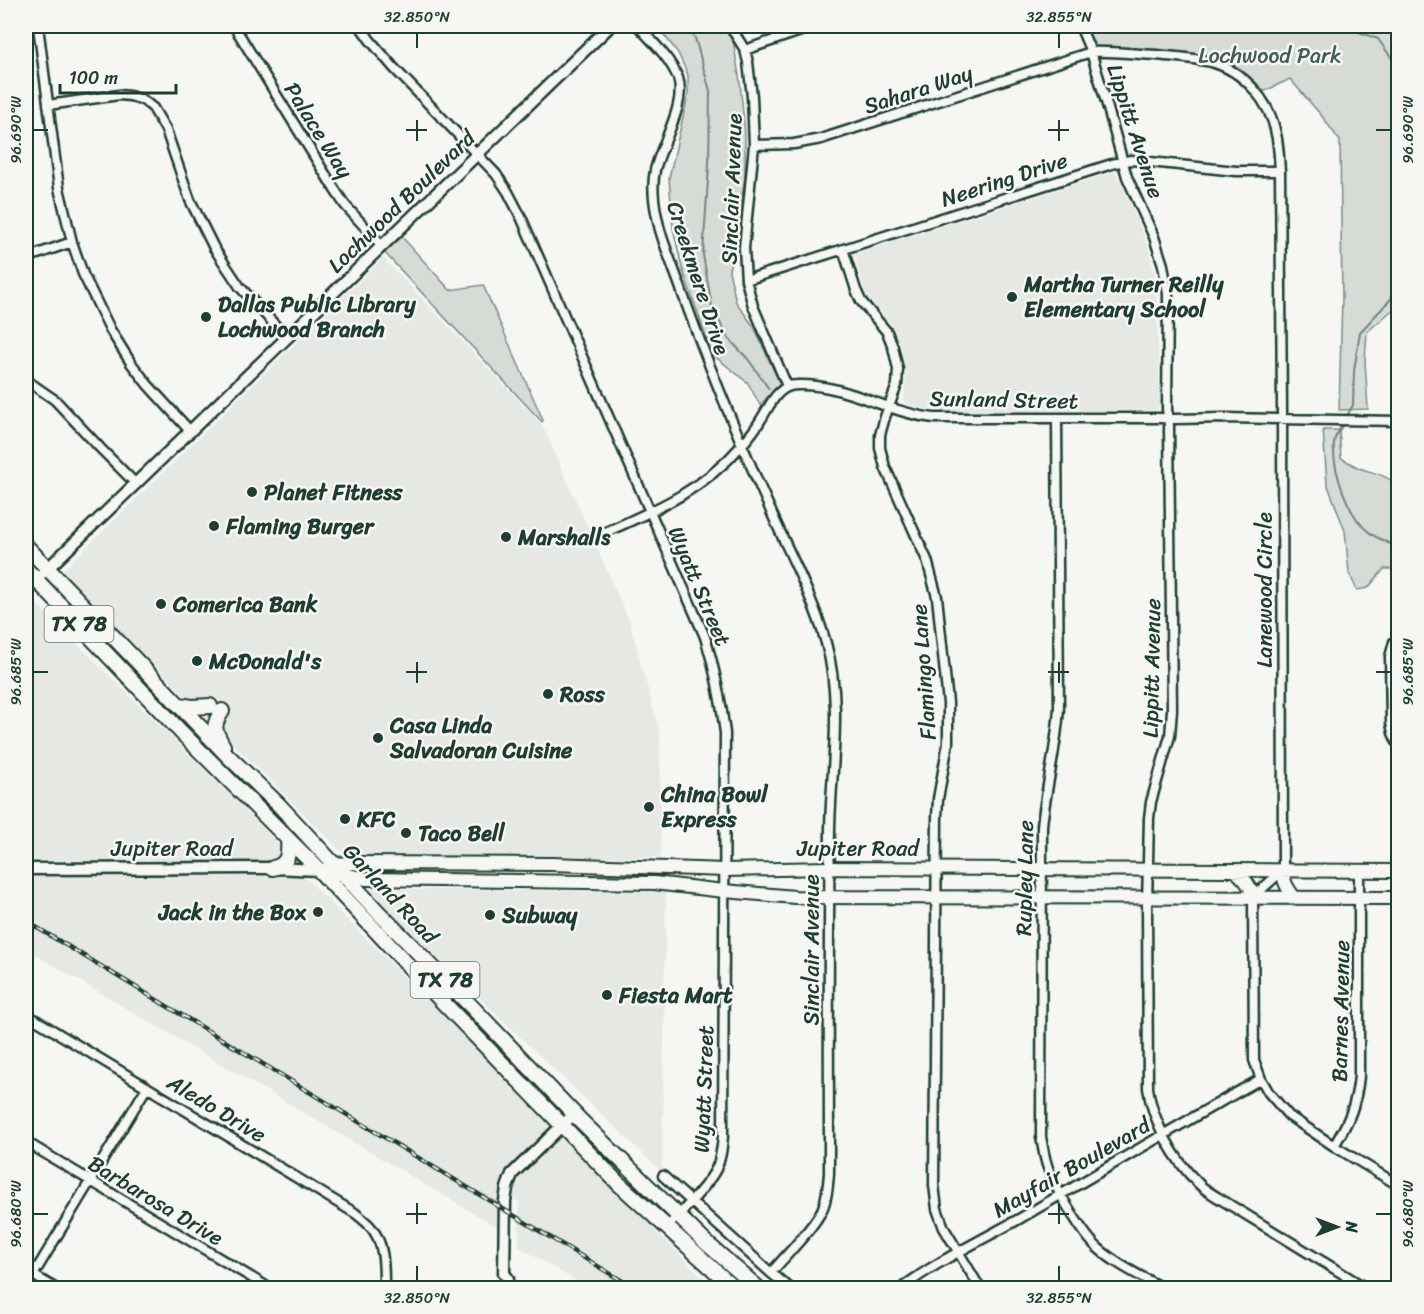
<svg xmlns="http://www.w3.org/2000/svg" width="1424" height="1314" font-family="Sriracha,sans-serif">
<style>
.built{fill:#e6e8e4}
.green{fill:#d6dbd6;stroke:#7a8c85;stroke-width:1.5}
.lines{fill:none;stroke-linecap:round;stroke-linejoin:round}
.stream{stroke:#72847d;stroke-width:2}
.minor-casing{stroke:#1f3d34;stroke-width:13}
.tertiary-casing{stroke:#1f3d34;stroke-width:15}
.secondary-casing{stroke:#1f3d34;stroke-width:16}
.primary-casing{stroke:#1f3d34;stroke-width:18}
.minor{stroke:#f6f6f2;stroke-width:8}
.tertiary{stroke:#f6f6f2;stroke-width:10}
.secondary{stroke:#f6f6f2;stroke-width:12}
.primary{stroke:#f6f6f2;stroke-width:14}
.rail-casing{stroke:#1f3d34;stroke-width:4.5}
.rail{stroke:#f6f6f2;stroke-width:2;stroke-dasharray:7;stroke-linecap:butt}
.ticks{fill:none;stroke:#1f3d34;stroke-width:2}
.poi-dot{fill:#1f3d34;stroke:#f6f6f2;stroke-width:2}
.labels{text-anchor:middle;stroke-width:5;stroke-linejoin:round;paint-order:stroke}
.shield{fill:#f6f6f2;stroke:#60746d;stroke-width:1.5}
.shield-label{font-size:21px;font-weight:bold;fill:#1f3d34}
.park-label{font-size:22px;fill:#445d54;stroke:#f6f6f2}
.street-label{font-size:22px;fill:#1f3d34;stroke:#f6f6f2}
.poi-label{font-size:22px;font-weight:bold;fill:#1f3d34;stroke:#f6f6f2;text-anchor:start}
.neatline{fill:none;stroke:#1f3d34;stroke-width:2}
.ticks-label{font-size:15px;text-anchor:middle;fill:#1f3d34}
</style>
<rect width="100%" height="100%" fill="#f6f6f2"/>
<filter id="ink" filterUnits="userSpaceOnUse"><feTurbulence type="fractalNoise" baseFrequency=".0167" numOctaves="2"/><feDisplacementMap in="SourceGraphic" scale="12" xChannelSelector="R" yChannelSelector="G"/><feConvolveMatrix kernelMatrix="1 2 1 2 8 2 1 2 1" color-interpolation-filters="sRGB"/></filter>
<g filter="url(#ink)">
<path class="built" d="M1114 172 1120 180 1143 234 1151 257 1156 281 1160 406 1156 410 953 412 919 408 904 402 906 373 902 348 891 325 873 304 864 291 854 254Z
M383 258 542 425 629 620 660 734 661 857H347L61 572Z
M26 593 283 848 274 862 33 860 26 859Z
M26 875 305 877 704 1279 716 1288H588L519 1247V1202L502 1191 499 1228 26 949Z
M365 889 666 892 662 1172Z"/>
<path class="green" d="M655 26H723L733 40 740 82 745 133V178L729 271 736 302 754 327 780 384 760 405 748 383 712 354 682 268 673 228 669 178 688 95V75L678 53 661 31Z
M1084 26H1398V305L1367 332 1365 361 1368 409 1339 410 1342 298 1340 141 1321 115 1290 79 1265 91C1255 82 1245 71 1232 65 1200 49 1139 49 1102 47L1096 49Z
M402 237 450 290 483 285 543 420 542 422 384 252Z
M1323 430H1339L1341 458C1347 461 1353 465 1359 468 1373 473 1389 475 1398 487V575L1393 569H1384L1368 588 1357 590 1349 573 1345 531 1327 483Z"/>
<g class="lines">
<path class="stream" d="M687 26 695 38 710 91 709 165 703 255 712 307 728 338 748 359 769 389
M1343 26 1378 39 1398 67
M1348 414 1353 405 1354 371 1360 332 1391 299 1398 278
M1342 426C1339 431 1334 437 1334 443 1332 469 1348 517 1370 533 1379 540 1390 542 1398 549"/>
<g class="minor-casing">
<path id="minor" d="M38 26 59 188 72 242 83 274 111 331 131 363 148 385 191 432
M234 26 335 190 345 205 382 246
M360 26 370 40 394 68 496 174 508 192 521 217 705 637C715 669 721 700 725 733L723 1136C722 1148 721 1159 716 1169 707 1187 681 1213 666 1228
M638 26C653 42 670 58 678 78 687 104 661 144 655 170 651 190 655 210 660 230 666 251 675 271 682 292 709 368 740 442 773 516 791 557 814 600 826 643 843 704 831 768 830 830 828 944 829 1059 829 1173 828 1186 827 1199 822 1210 812 1230 786 1255 771 1273
M730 26 745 50 748 62 752 97 754 145 744 248 746 280 753 306 787 386
M1080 26 1091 52 1107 105 1127 177 1154 237 1163 265 1168 294 1167 409 1169 426 1172 710 1170 736 1151 802 1149 818 1147 905 1148 1088C1152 1120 1174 1160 1198 1183 1203 1189 1211 1193 1217 1197L1366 1288
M745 50 815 26
M48 105 119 95 130 96 143 100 153 108 166 130 190 200 214 248 240 287 287 338
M754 145 794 144 821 139 1091 52C1113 51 1134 54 1156 55 1175 57 1193 58 1211 62 1244 71 1270 101 1276 134 1279 146 1279 159 1280 171L1282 408 1283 870 1253 897 1254 1060 1261 1079 1269 1093 1289 1116 1334 1146 1398 1185
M843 249 856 290 861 301 887 332 893 347 898 369 897 385 885 417 880 435V448L885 467 927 560 937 597 948 703V743L938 799 937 817 934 1185 937 1209 944 1228 980 1288
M26 258 72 242
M746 280 1115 163 1131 160 1236 171H1280
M26 380 55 400 101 449 136 484
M1057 419 1059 707C1057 747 1046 786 1042 826L1041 1137C1043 1147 1044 1156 1047 1165 1053 1185 1083 1235 1098 1248 1117 1265 1141 1276 1162 1288
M599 535C653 511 701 492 741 446 748 438 755 430 760 421 770 406 777 385 797 385 845 383 887 413 934 418H1160L1176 419 1224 418 1398 421
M1394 642 1390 657 1391 723 1393 733 1398 744
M26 1014 355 1213C360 1217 365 1221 369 1225 385 1241 384 1268 384 1288
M26 1142 269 1288
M1334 1146C1349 1121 1356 1106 1359 1076V870
M663 1176 771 1273 790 1288
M26 1271 55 1288
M26 1287 147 1087
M902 1288C937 1261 980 1241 1019 1219 1100 1172 1180 1124 1261 1079"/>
</g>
<g class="tertiary-casing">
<path id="tertiary" d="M43 573 610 26
M26 869 273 868 319 870
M508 1279 504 1273 505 1201 507 1188 512 1174 574 1114"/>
</g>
<g class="secondary-casing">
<path id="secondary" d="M329 866 334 864 350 863 552 864 725 870 829 868 1398 871
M319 870 367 879 654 883 724 891 795 897 1398 898
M1235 870C1244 879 1251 885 1253 897
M1283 870C1283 881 1287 888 1294 897"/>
</g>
<g class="primary-casing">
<path id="primary" d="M26 546 228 756 279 805 379 913 472 1007 581 1121 703 1240 758 1288
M26 569 182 733 319 870 435 994 618 1183 734 1288
M180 705 192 707 210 706
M222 711C212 726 214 730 223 746
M273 868C289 865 289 853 288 839"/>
</g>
<use href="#minor" class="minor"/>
<use href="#tertiary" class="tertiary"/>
<use href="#secondary" class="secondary"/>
<use href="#primary" class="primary"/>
<g class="rail-casing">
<path id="rail" d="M26 921 634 1288"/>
</g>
<use href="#rail" class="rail"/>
</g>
</g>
<path class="ticks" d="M417 33V48M1059 33V48M417 120V141M1059 120V141M33 130H48M406 130H427M1048 130H1069M1376 130H1391M417 662V683M1059 662V683M33 672H48M406 672H427M1048 672H1069M1376 672H1391M417 1203V1224M1059 1203V1224M33 1214H48M406 1214H427M1048 1214H1069M1376 1214H1391M417 1266V1281M1059 1266V1281"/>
<g class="poi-dot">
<circle cx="1012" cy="297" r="6"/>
<circle cx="206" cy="317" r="6"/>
<circle cx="252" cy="492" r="6"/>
<circle cx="214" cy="526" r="6"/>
<circle cx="506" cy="537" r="6"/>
<circle cx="161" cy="604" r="6"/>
<circle cx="197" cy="661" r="6"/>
<circle cx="548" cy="694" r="6"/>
<circle cx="378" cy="738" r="6"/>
<circle cx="649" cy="807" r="6"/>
<circle cx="345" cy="819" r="6"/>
<circle cx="406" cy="833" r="6"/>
<circle cx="318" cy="912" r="6"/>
<circle cx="490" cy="915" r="6"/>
<circle cx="607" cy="995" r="6"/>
</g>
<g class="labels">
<g class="shield">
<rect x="44.5" y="606" width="69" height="36" rx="4.5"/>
<rect x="410.5" y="962" width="69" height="36" rx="4.5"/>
</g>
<g class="shield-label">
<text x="79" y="631">TX 78</text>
<text x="445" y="987">TX 78</text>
</g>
<g class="park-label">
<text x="1270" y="63">Lochwood Park</text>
</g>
<g class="street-label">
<text transform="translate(918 89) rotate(-18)" y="8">Sahara Way</text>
<text transform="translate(319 130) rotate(58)" y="8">Palace Way</text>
<text transform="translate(1136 131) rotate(72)" y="8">Lippitt Avenue</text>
<text transform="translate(1004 179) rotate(-18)" y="8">Neering Drive</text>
<text transform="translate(731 189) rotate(-88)" y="8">Sinclair Avenue</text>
<text transform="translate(401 201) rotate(-44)" y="8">Lochwood Boulevard</text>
<text transform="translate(699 278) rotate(72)" y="8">Creekmere Drive</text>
<text transform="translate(1004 399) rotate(1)" y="8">Sunland Street</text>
<text transform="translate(700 586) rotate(67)" y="8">Wyatt Street</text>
<text transform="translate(1264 590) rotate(-90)" y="8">Lanewood Circle</text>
<text transform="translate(1151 668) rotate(-89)" y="8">Lippitt Avenue</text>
<text transform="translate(923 672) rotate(-94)" y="8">Flamingo Lane</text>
<text x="172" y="856">Jupiter Road</text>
<text x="858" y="856">Jupiter Road</text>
<text transform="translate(1024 878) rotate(-89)" y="8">Rupley Lane</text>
<text transform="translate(391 893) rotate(47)" y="8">Garland Road</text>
<text transform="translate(811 950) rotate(-90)" y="8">Sinclair Avenue</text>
<text transform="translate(1340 1011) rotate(-89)" y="8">Barnes Avenue</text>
<text transform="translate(703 1089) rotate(-88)" y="8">Wyatt Street</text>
<text transform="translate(217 1108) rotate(31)" y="8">Aledo Drive</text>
<text transform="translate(1071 1167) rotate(-30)" y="8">Mayfair Boulevard</text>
<text transform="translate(156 1200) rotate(31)" y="8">Barbarosa Drive</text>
</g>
<g class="poi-label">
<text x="1024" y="292">Martha Turner Reilly<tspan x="1024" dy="25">Elementary School</tspan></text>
<text x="218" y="312">Dallas Public Library<tspan x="218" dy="25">Lochwood Branch</tspan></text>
<text x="264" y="500">Planet Fitness</text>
<text x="226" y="534">Flaming Burger</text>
<text x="518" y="545">Marshalls</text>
<text x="173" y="612">Comerica Bank</text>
<text x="209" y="669">McDonald's</text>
<text x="560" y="702">Ross</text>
<text x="390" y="733">Casa Linda<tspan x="390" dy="25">Salvadoran Cuisine</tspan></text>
<text x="661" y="802">China Bowl<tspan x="661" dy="25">Express</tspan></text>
<text x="357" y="827">KFC</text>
<text x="418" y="841">Taco Bell</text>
<text x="306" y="920" text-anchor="end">Jack in the Box</text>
<text x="502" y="923">Subway</text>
<text x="619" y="1003">Fiesta Mart</text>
</g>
</g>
<rect width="1424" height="1314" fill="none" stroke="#f6f6f2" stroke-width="66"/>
<g transform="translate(1337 1227) rotate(90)" stroke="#f6f6f2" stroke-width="4.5" paint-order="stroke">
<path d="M0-4.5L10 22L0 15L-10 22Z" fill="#1f3d34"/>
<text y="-9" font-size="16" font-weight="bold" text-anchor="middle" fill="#1f3d34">N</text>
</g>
<path d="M60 84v9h116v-9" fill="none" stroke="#1f3d34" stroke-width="3"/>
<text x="69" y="84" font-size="18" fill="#1f3d34" stroke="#f6f6f2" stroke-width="4.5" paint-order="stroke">100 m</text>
<rect x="33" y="33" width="1358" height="1248" class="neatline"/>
<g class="ticks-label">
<text x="417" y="22">32.850°N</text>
<text x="1059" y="22">32.855°N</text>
<text transform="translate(1408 130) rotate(-90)" y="5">96.690°W</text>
<text transform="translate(16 130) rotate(-90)" y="5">96.690°W</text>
<text transform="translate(1408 672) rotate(-90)" y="5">96.685°W</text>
<text transform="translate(16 672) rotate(-90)" y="5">96.685°W</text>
<text transform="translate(1408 1214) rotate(-90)" y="5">96.680°W</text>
<text transform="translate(16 1214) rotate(-90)" y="5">96.680°W</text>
<text x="417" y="1303">32.850°N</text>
<text x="1059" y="1303">32.855°N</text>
</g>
</svg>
